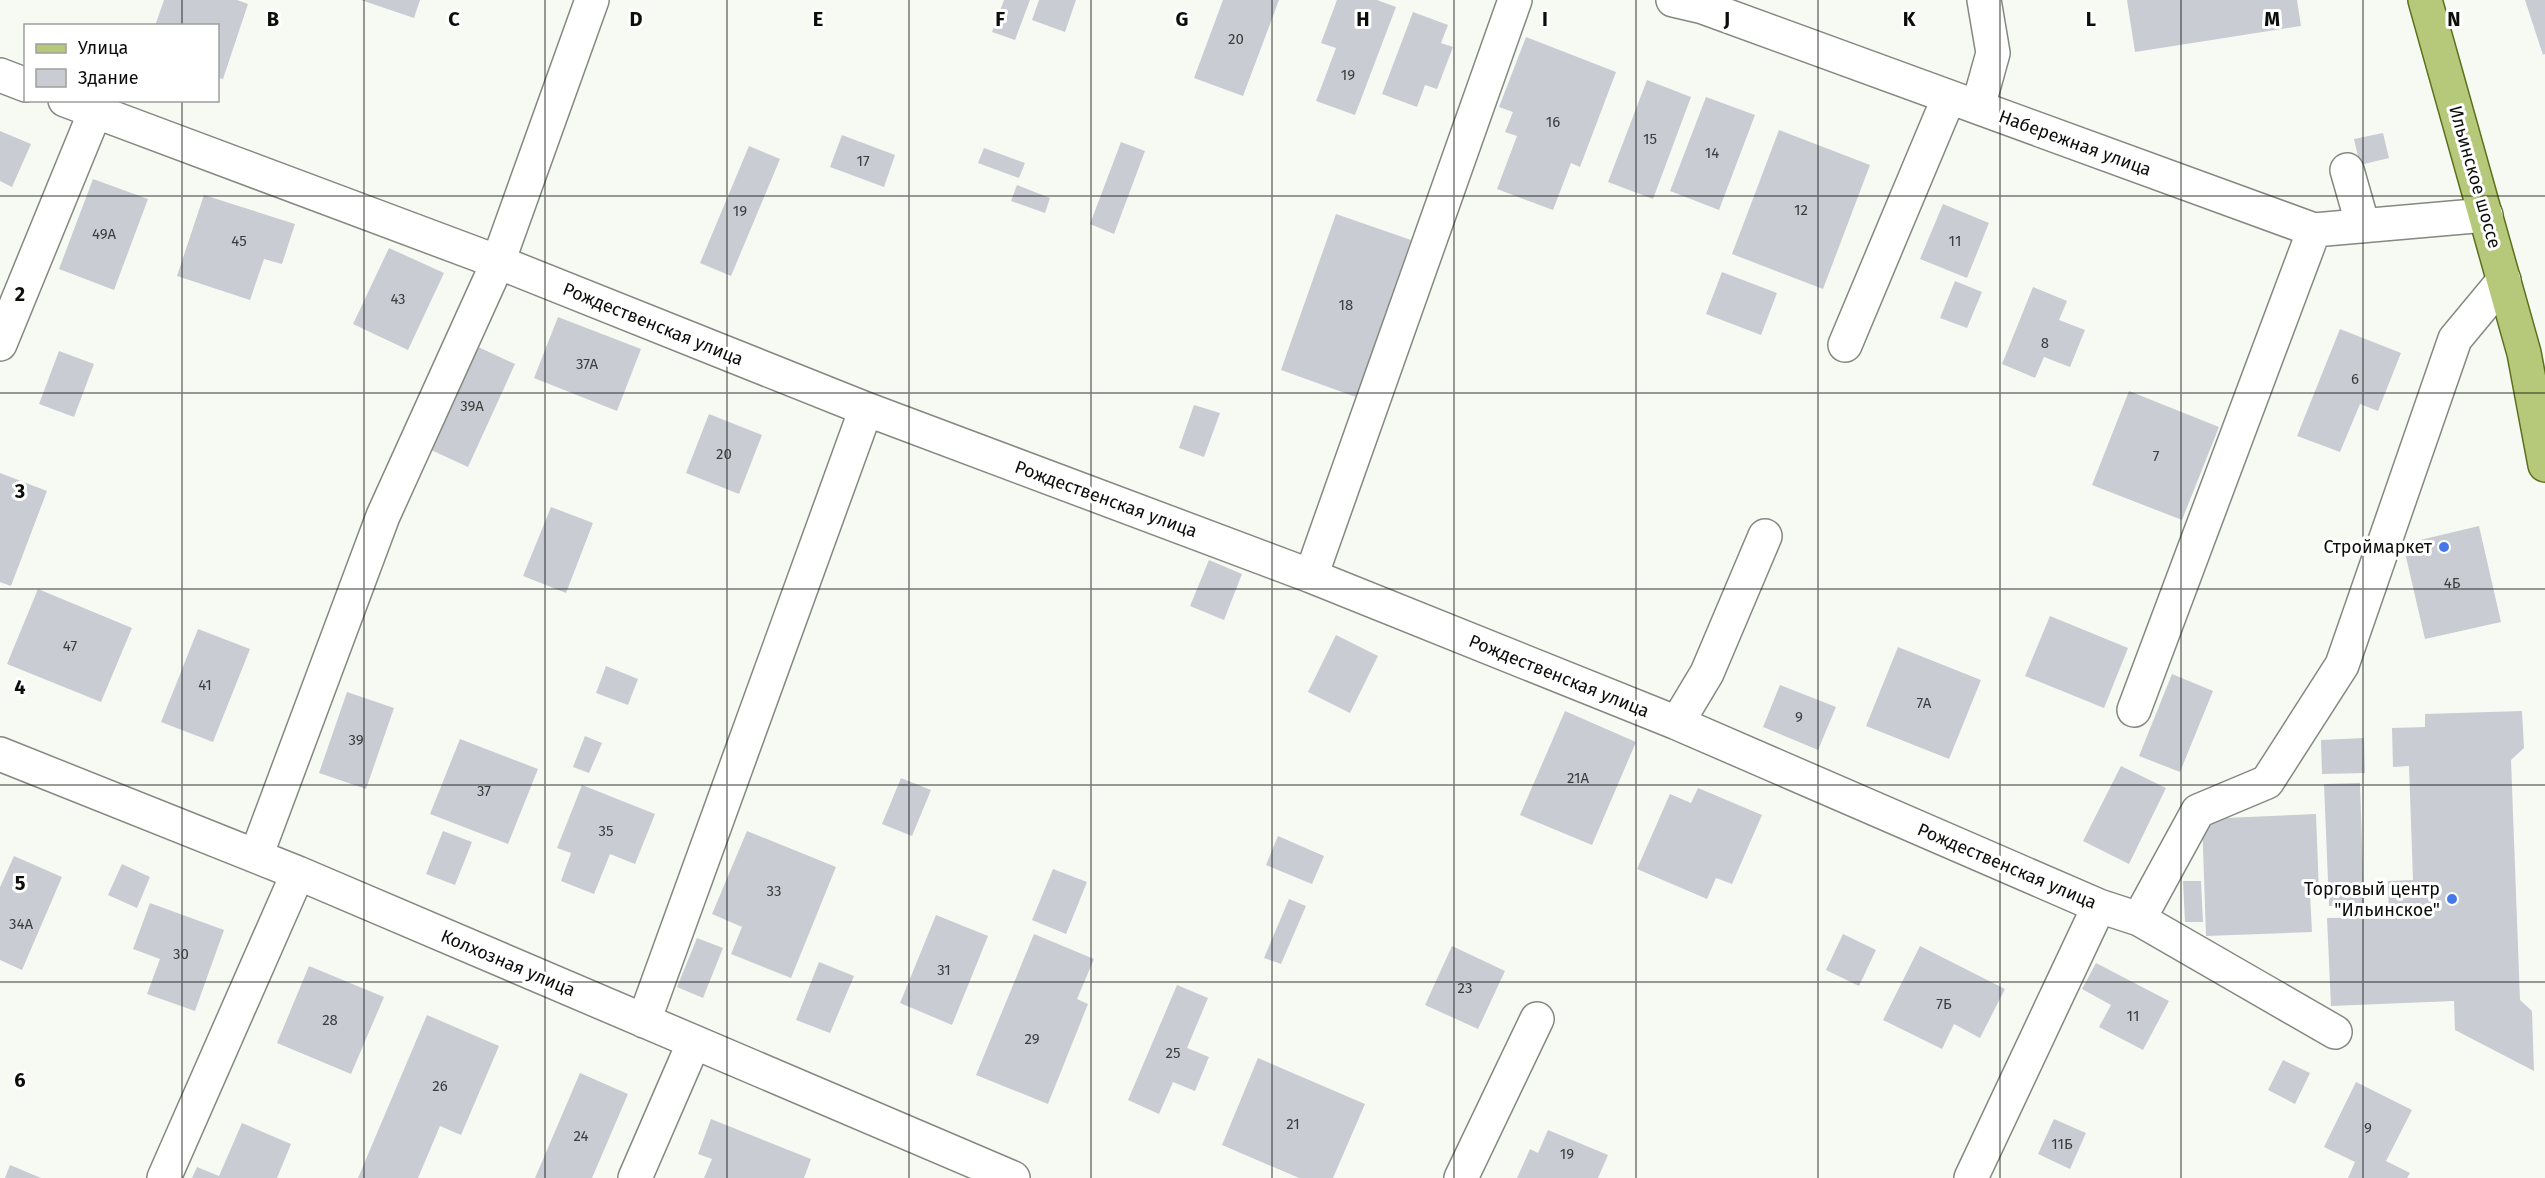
<svg xmlns="http://www.w3.org/2000/svg" width="2545" height="1178" font-family="'Fira Sans',sans-serif">
<style>
.building{fill:#c9ccd3}
.lines{fill:none;stroke-linecap:round;stroke-linejoin:round}
.minor-casing{stroke:#858881;stroke-width:36}
.major-casing{stroke:#5c701b;stroke-width:36}
.minor{stroke:#fff;stroke-width:33}
.major{stroke:#b6c97b;stroke-width:33}
.grid{fill:none;stroke:#0d0e0b;stroke-width:1.5;stroke-opacity:0.55}
.poi-dot{fill:#4677e8;stroke:#fff;stroke-width:2}
.labels{text-anchor:middle;stroke-width:6;stroke-linejoin:round;paint-order:stroke}
.number-label{font-size:15px;fill:#3c3e3d}
.street-label{font-size:18px;fill:#0d0e0b;stroke:#fff}
.poi-label{font-size:18px;fill:#0d0e0b;stroke:#fff;text-anchor:end}
.grid-label{font-size:20px;text-anchor:middle;font-weight:bold;fill:#0d0e0b;stroke:#fff;stroke-width:6;stroke-linejoin:round;paint-order:stroke}
</style>
<rect width="100%" height="100%" fill="#f7faf3"/>
<path class="building" d="M164 0H237L248 4 223 79 218 78V26H155Z
M361 0H420L414 18Z
M1004 0H1030L1015 40 992 32Z
M1039 0H1076L1065 32 1032 20Z
M1223 0H1279L1243 96 1194 78Z
M1337 0H1377L1396 7 1355 115 1316 101 1336 48 1321 43Z
M2127 0H2297L2301 26 2135 52Z
M2525 0H2545V54L2543 55Z
M1413 12 1448 25 1441 43 1453 47 1437 89 1425 85 1417 107 1382 94Z
M1526 37 1616 72 1580 167 1571 163 1553 210 1497 189 1517 136 1505 132 1513 112 1499 107Z
M1647 80 1691 97 1653 199 1608 182Z
M1706 97 1755 115 1719 210 1670 191Z
M1779 130 1870 165 1823 289 1732 254Z
M0 131 31 144 12 187 0 181Z
M2383 133 2389 158 2360 165 2354 139Z
M842 135 895 155 884 187 830 167Z
M1121 142 1145 151 1114 234 1090 224Z
M749 146 780 159 731 276 700 263Z
M984 148 1025 163 1019 178 978 163Z
M93 179 148 199 114 290 59 269Z
M1017 185 1050 198 1045 213 1011 201Z
M204 195 295 224 282 264 264 259 250 300 177 276Z
M1943 204 1989 223 1967 278 1920 259Z
M1336 214 1411 240 1356 397 1281 370Z
M389 248 444 273 408 350 353 324Z
M1722 272 1777 293 1761 335 1706 314Z
M1955 281 1982 292 1967 328 1940 318Z
M2033 287 2067 301 2059 320 2085 330 2070 367 2044 357 2035 378 2002 364Z
M558 317 641 349 617 411 534 378Z
M2340 329 2401 353 2378 411 2360 404 2340 452 2297 436Z
M476 346 515 364 468 467 429 449Z
M59 351 94 364 74 417 39 404Z
M2129 391 2219 427 2182 520 2092 485Z
M1194 405 1220 413 1204 457 1179 448Z
M709 414 762 435 739 494 686 473Z
M0 473 47 491 11 586 0 582Z
M551 507 593 523 566 593 523 576Z
M2479 526 2501 622 2425 639 2403 544Z
M1209 560 1242 574 1224 620 1190 606Z
M38 589 132 628 101 702 7 664Z
M2050 616 2128 648 2104 708 2025 676Z
M198 629 250 649 213 742 161 722Z
M1336 635 1378 656 1350 713 1308 692Z
M1898 647 1981 680 1949 759 1866 726Z
M606 666 638 679 628 705 596 693Z
M2172 674 2213 691 2180 772 2139 756Z
M1780 685 1836 707 1818 750 1763 727Z
M347 692 394 708 366 789 319 773Z
M1565 711 1636 742 1592 845 1520 815Z
M2522 711 2524 748 2511 760 2520 1000 2532 1011 2534 1071 2455 1030 2454 1001 2331 1006 2327 918 2389 917 2388 881 2413 880 2409 766 2393 767 2392 728 2425 727V714Z
M585 736 602 743 589 773 573 767Z
M2364 738 2365 773 2322 774 2321 740Z
M460 739 538 769 508 844 430 814Z
M2121 766 2166 788 2129 864 2083 841Z
M901 778 931 790 912 836 882 824Z
M2360 783 2364 905 2329 906 2324 784Z
M582 785 655 814 635 864 610 854 594 894 561 881 571 853 557 848Z
M1698 788 1762 815 1732 884 1716 878 1707 899 1637 869 1670 794 1691 803Z
M2316 814 2319 893 2310 894 2312 932 2206 936 2202 819Z
M443 831 472 842 455 885 426 874Z
M747 831 836 867 791 978 731 954 742 927 712 914Z
M1278 836 1324 856 1312 884 1266 865Z
M14 856 62 877 22 970 0 960V887Z
M122 864 150 877 137 908 108 895Z
M1053 869 1087 882 1066 934 1032 920Z
M2183 881H2201L2203 922H2185Z
M1289 899 1306 906 1281 964 1264 958Z
M150 903 224 930 195 1011 147 994 160 959 133 949Z
M936 915 988 936 952 1025 900 1003Z
M1034 934 1094 959 1077 999 1088 1004 1048 1104 976 1075Z
M1843 934 1876 950 1859 986 1826 970Z
M697 938 723 948 703 998 677 987Z
M1452 946 1505 971 1478 1029 1425 1005Z
M1920 946 2005 989 1980 1038 1954 1024 1942 1049 1883 1020Z
M819 962 854 976 830 1033 796 1020Z
M2096 963 2169 1001 2143 1050 2099 1027 2111 1005 2082 989Z
M309 966 384 997 351 1074 277 1043Z
M1177 985 1208 998 1187 1048 1209 1057 1195 1091 1173 1082 1159 1114 1128 1100Z
M427 1015 499 1046 461 1135 440 1126 418 1178H358Z
M1258 1058 1365 1104 1333 1178H1299L1222 1145Z
M2283 1060 2310 1073 2295 1104 2268 1090Z
M580 1073 628 1094 592 1178H535Z
M2356 1082 2412 1110 2386 1161 2410 1173 2407 1178H2348L2355 1162 2324 1147Z
M711 1119 811 1159 804 1178H704L712 1159 698 1154Z
M2054 1119 2086 1133 2070 1169 2038 1154Z
M242 1123 291 1144 277 1178H192L197 1167 219 1176Z
M1548 1130 1608 1155 1598 1178H1517L1530 1149 1538 1153Z
M10 1165 41 1178H5Z"/>
<g class="lines">
<g class="minor-casing">
<path id="minor" d="M1673 0 1703 7 2314 230 2486 215
M0 75 26 85
M65 100 498 262 866 409 1311 576 1677 723 2099 906 2139 919 2335 1032
M1978 107 1993 53 1984 0
M2347 170 2363 226
M0 344 95 112
M1845 345 1949 97
M1311 576 1515 0
M2134 710 2314 230
M1677 723 1707 673 1765 536
M0 754 298 873 1013 1178
M256 856 383 516 498 262 592 0
M2139 919 2198 811 2267 782 2342 665 2455 339 2504 280
M644 1021 866 409
M164 1178 298 873
M635 1178 694 1042
M1461 1178 1537 1019
M1971 1178 2099 906"/>
</g>
<g class="major-casing">
<path id="major" d="M2425 0 2524 353 2545 465"/>
</g>
<use href="#minor" class="minor"/>
<use href="#major" class="major"/>
</g>
<path class="grid" d="M182 0V26M364 0V1178M545 0V1178M727 0V1178M909 0V1178M1091 0V1178M1272 0V1178M1454 0V1178M1636 0V1178M1818 0V1178M2000 0V1178M2181 0V1178M2363 0V1178M182 100V1178M0 196H2545M0 393H2545M0 589H2545M0 785H2545M0 982H2545"/>
<g class="poi-dot">
<circle cx="2444" cy="547" r="6"/>
<circle cx="2452" cy="899" r="6"/>
</g>
<g class="labels">
<g class="number-label">
<text x="1236" y="44">20</text>
<text x="1348" y="80">19</text>
<text x="1553" y="127">16</text>
<text x="1650" y="144">15</text>
<text x="1712" y="158">14</text>
<text x="863" y="166">17</text>
<text x="1801" y="215">12</text>
<text x="740" y="216">19</text>
<text x="104" y="239">49А</text>
<text x="239" y="246">45</text>
<text x="1955" y="246">11</text>
<text x="398" y="304">43</text>
<text x="1346" y="310">18</text>
<text x="2045" y="348">8</text>
<text x="587" y="369">37А</text>
<text x="2355" y="384">6</text>
<text x="472" y="411">39А</text>
<text x="724" y="459">20</text>
<text x="2156" y="461">7</text>
<text x="2452" y="588">4Б</text>
<text x="70" y="651">47</text>
<text x="205" y="690">41</text>
<text x="1924" y="708">7А</text>
<text x="1799" y="722">9</text>
<text x="356" y="745">39</text>
<text x="1578" y="783">21А</text>
<text x="484" y="796">37</text>
<text x="606" y="836">35</text>
<text x="774" y="896">33</text>
<text x="21" y="929">34А</text>
<text x="181" y="959">30</text>
<text x="944" y="975">31</text>
<text x="1465" y="993">23</text>
<text x="1944" y="1009">7Б</text>
<text x="2133" y="1021">11</text>
<text x="330" y="1025">28</text>
<text x="1032" y="1044">29</text>
<text x="1173" y="1058">25</text>
<text x="440" y="1091">26</text>
<text x="1293" y="1129">21</text>
<text x="2368" y="1133">9</text>
<text x="581" y="1141">24</text>
<text x="2062" y="1149">11Б</text>
<text x="1567" y="1159">19</text>
</g>
<g class="street-label">
<text transform="translate(2075 143) rotate(20)" y="6">Набережная улица</text>
<text transform="translate(2475 177) rotate(74)" y="6">Ильинское шоссе</text>
<text transform="translate(653 324) rotate(22)" y="6">Рождественская улица</text>
<text transform="translate(1106 499) rotate(20)" y="6">Рождественская улица</text>
<text transform="translate(1559 676) rotate(22)" y="6">Рождественская улица</text>
<text transform="translate(2007 866) rotate(23)" y="6">Рождественская улица</text>
<text transform="translate(508 963) rotate(23)" y="6">Колхозная улица</text>
</g>
<g class="poi-label">
<text x="2432" y="553">Строймаркет</text>
<text x="2440" y="895">Торговый центр<tspan x="2440" dy="21">"Ильинское"</tspan></text>
</g>
</g>
<g class="grid-label">
<text x="273" y="26">B</text>
<text x="454" y="26">C</text>
<text x="636" y="26">D</text>
<text x="818" y="26">E</text>
<text x="1000" y="26">F</text>
<text x="1182" y="26">G</text>
<text x="1363" y="26">H</text>
<text x="1545" y="26">I</text>
<text x="1727" y="26">J</text>
<text x="1909" y="26">K</text>
<text x="2091" y="26">L</text>
<text x="2272" y="26">M</text>
<text x="2454" y="26">N</text>
<text x="20" y="301">2</text>
<text x="20" y="498">3</text>
<text x="20" y="694">4</text>
<text x="20" y="890">5</text>
<text x="20" y="1087">6</text>
</g>
<rect x="24" y="24" width="195" height="78" fill="#ffffff" stroke="#9e9f9d" stroke-width="1.5"/>
<rect x="36" y="44" width="30" height="9" fill="#b6c97b" stroke="#9e9f9d" stroke-width="1.5"/>
<text x="78" y="54" font-size="18" fill="#0d0e0b">Улица</text>
<rect x="36" y="69" width="30" height="18" fill="#c9ccd3" stroke="#9e9f9d" stroke-width="1.5"/>
<text x="78" y="84" font-size="18" fill="#0d0e0b">Здание</text>
</svg>
